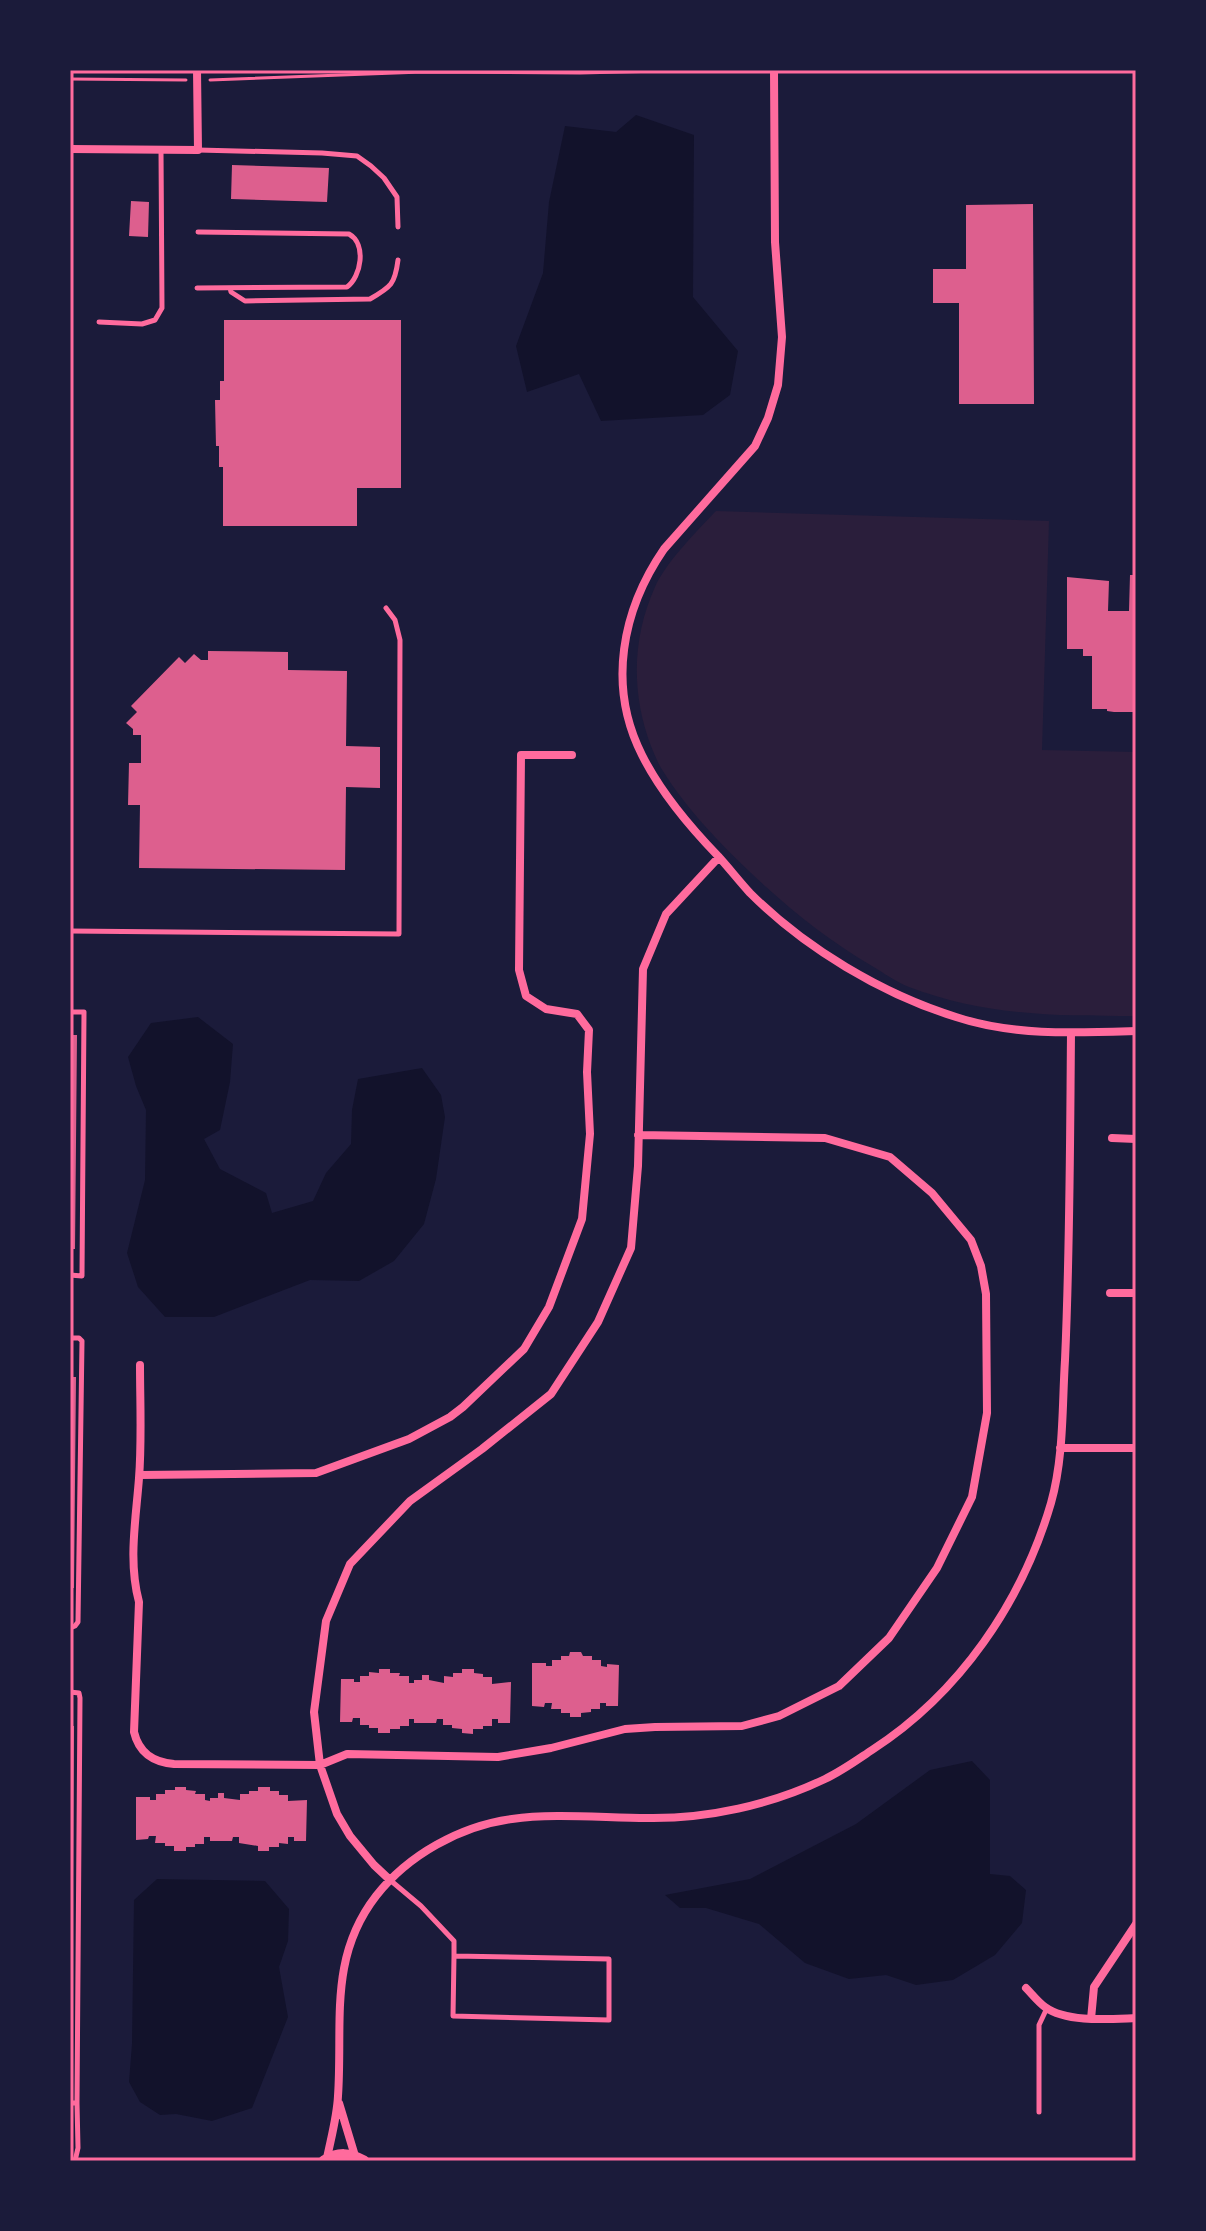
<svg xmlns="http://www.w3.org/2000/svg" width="1206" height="2231" font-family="'Noto Sans',sans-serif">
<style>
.green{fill:#2a1e3b}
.water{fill:#12122b}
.building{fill:#dd5f8e}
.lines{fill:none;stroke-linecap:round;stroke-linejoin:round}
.path{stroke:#ff6b9d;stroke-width:3}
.service{stroke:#ff6b9d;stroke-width:5}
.minor{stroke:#ff6b9d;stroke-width:8}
.tertiary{stroke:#ff6b9d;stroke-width:11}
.neatline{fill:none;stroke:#ff6b9d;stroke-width:3}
</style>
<rect width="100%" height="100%" fill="#1b1b3a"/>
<path class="green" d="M716 511 1049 521 1042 750 1136 752V1016C1055 1016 986 1016 909 987 896 982 884 973 872 966 833 943 798 916 765 886 727 851 688 812 661 768 657 761 654 753 651 746 631 693 632 638 655 587 666 562 697 531 716 511Z"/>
<path class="water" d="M636 115 694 135 693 297 738 351 730 395 703 415 601 421 579 374 527 392 516 346 543 273 549 202 565 126 616 132Z
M198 1017 233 1044 230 1082 220 1130 204 1139 220 1169 266 1193 272 1213 313 1201 326 1173 351 1144 352 1110 358 1079 422 1068 441 1095 445 1117 436 1179 424 1224 394 1261 359 1281 310 1280 214 1317H165L138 1287 127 1253 145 1180 146 1110 136 1086 128 1057 151 1023Z
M972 1761 990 1780V1874L1010 1876 1026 1890 1022 1923 995 1955 953 1980 916 1985 886 1975 849 1979 805 1963 759 1924 706 1908H680L665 1895 750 1879 856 1824 930 1770Z
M157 1879 265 1881 289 1909 288 1941 279 1967 288 2017 252 2108 212 2121 176 2114 160 2115 140 2102 129 2082 132 2044 134 1900Z"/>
<path class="building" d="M232 165 329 168 327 202 231 199Z
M131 201 149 202 148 237 129 236Z
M1033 204 1034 404H959V303H933V269H966V205Z
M224 320H401V488H357V526H223V467H219V446H216L215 400H220V381H224Z
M1130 575H1136L1134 712H1114L1107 711V709H1092V656H1083V649H1067V577L1109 581 1108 611H1129Z
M208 651 288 652V670L347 671 346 746 380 747V788L346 787 345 870 139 868 140 805H128L129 763H141V735H133V729L126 723 137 712 131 706 179 657 185 663 194 654 201 660H208Z
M70 1035H77L75 1249H70Z
M70 1377H76L74 1588H70Z
M570 1652H581L583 1656H592V1660H601V1666L607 1667V1664L619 1665 618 1706H606V1703H600V1709H591V1712L581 1713V1717H570V1713H561V1709H551L552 1703H545L544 1707 532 1706V1663H546V1666H552V1660H561V1656H569Z
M379 1669H390V1673H400L399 1676H409V1683H414V1680H422V1675H429V1680L444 1683V1676L453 1677V1673H462V1669H474V1673L483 1674V1677H492V1684L511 1682 510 1723H498V1719H492V1726H483V1729H473V1734L462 1733V1729L452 1728V1725H443V1719H437L436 1723H414V1719H409V1726H400V1729H390V1733H378V1728H369V1725H360V1718H353L352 1722H340L341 1679H354V1682H360V1676H369V1672L379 1673Z
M70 1726H74L73 1880H70Z
M175 1787H186V1790L196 1791 195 1794H205V1800L210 1801V1798H218V1793H224V1798L240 1800V1794H249V1791H258V1787H270V1791H279V1795H288V1801L307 1800 306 1841H294V1837H288V1844L279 1843V1847H269V1851H258V1846L239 1843V1837H233L232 1841H210V1837H204V1844H195V1847H186V1851H174V1846H165V1843H155L156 1836H149L148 1839 136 1840V1797H150V1800H156V1794H165V1790H175Z"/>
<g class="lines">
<path class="path" d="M70 79 186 80
M210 80 422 72 580 73 702 70"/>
<path class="service" d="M198 150 322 153 357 156 371 166 384 178 397 197 398 227
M197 288 347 287C361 277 367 244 349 234L198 232
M230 288 231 292 245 301 370 299C391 287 395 284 398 260
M99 322 142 324 155 320 162 308 161 150
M70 931 399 934 400 640 395 620 386 608
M70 1012H84L82 1276 70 1275
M70 1338H79L82 1341 78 1622 75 1626 70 1628
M70 1692 79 1693 80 1698 77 2103H70
M390 1880 421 1906 454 1941V1956L609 1959V2020L453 2016 454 1956
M1039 2112V2025L1047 2008
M75 2161 78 2148 77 2103"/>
<path class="minor" d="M774 70 775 242 782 337 778 385 768 418 755 446 664 549C622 610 607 686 642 755 661 793 689 826 718 856 729 868 739 881 750 893 805 948 882 994 956 1017 1013 1036 1076 1033 1136 1031
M70 149 198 150 197 70
M1112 1138 1136 1139
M1110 1293H1136
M140 1365C140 1402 142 1440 139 1478 136 1519 128 1561 139 1602L134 1732C139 1753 153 1762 174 1764L320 1765 347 1754 498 1757 551 1748 625 1729 655 1727 742 1726 779 1716 839 1686 889 1638 937 1568 972 1497 987 1413 986 1294 981 1266 971 1240 932 1193 890 1157 825 1138 638 1135
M1060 1448H1136
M140 1475 316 1473 409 1439 450 1417 463 1407 524 1349 549 1307 582 1219 590 1134 587 1072 589 1030 577 1014 546 1009 526 996 519 970 521 755H572
M390 1880 374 1865 350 1836 337 1814 320 1765 314 1712 326 1621 350 1564 410 1501 482 1449 551 1394 598 1322 631 1248 638 1166 643 969 666 914 719 857
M1026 1988C1032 1994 1038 2002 1045 2007 1067 2023 1110 2019 1136 2018
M1091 2019 1094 1987 1136 1924
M339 2103 355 2156
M327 2158C331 2138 337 2117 338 2096 343 2023 328 1958 376 1896 408 1855 460 1826 512 1819 552 1813 605 1818 647 1818 707 1819 771 1805 825 1779 842 1771 857 1760 872 1750 960 1693 1022 1602 1051 1503 1064 1457 1062 1407 1065 1360 1070 1251 1070 1142 1071 1033"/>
<path class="tertiary" d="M324 2161C338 2152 350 2153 364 2161"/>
</g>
<rect width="1206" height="2231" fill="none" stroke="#1b1b3a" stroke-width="144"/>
<rect x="72" y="72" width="1062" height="2087" class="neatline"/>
</svg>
